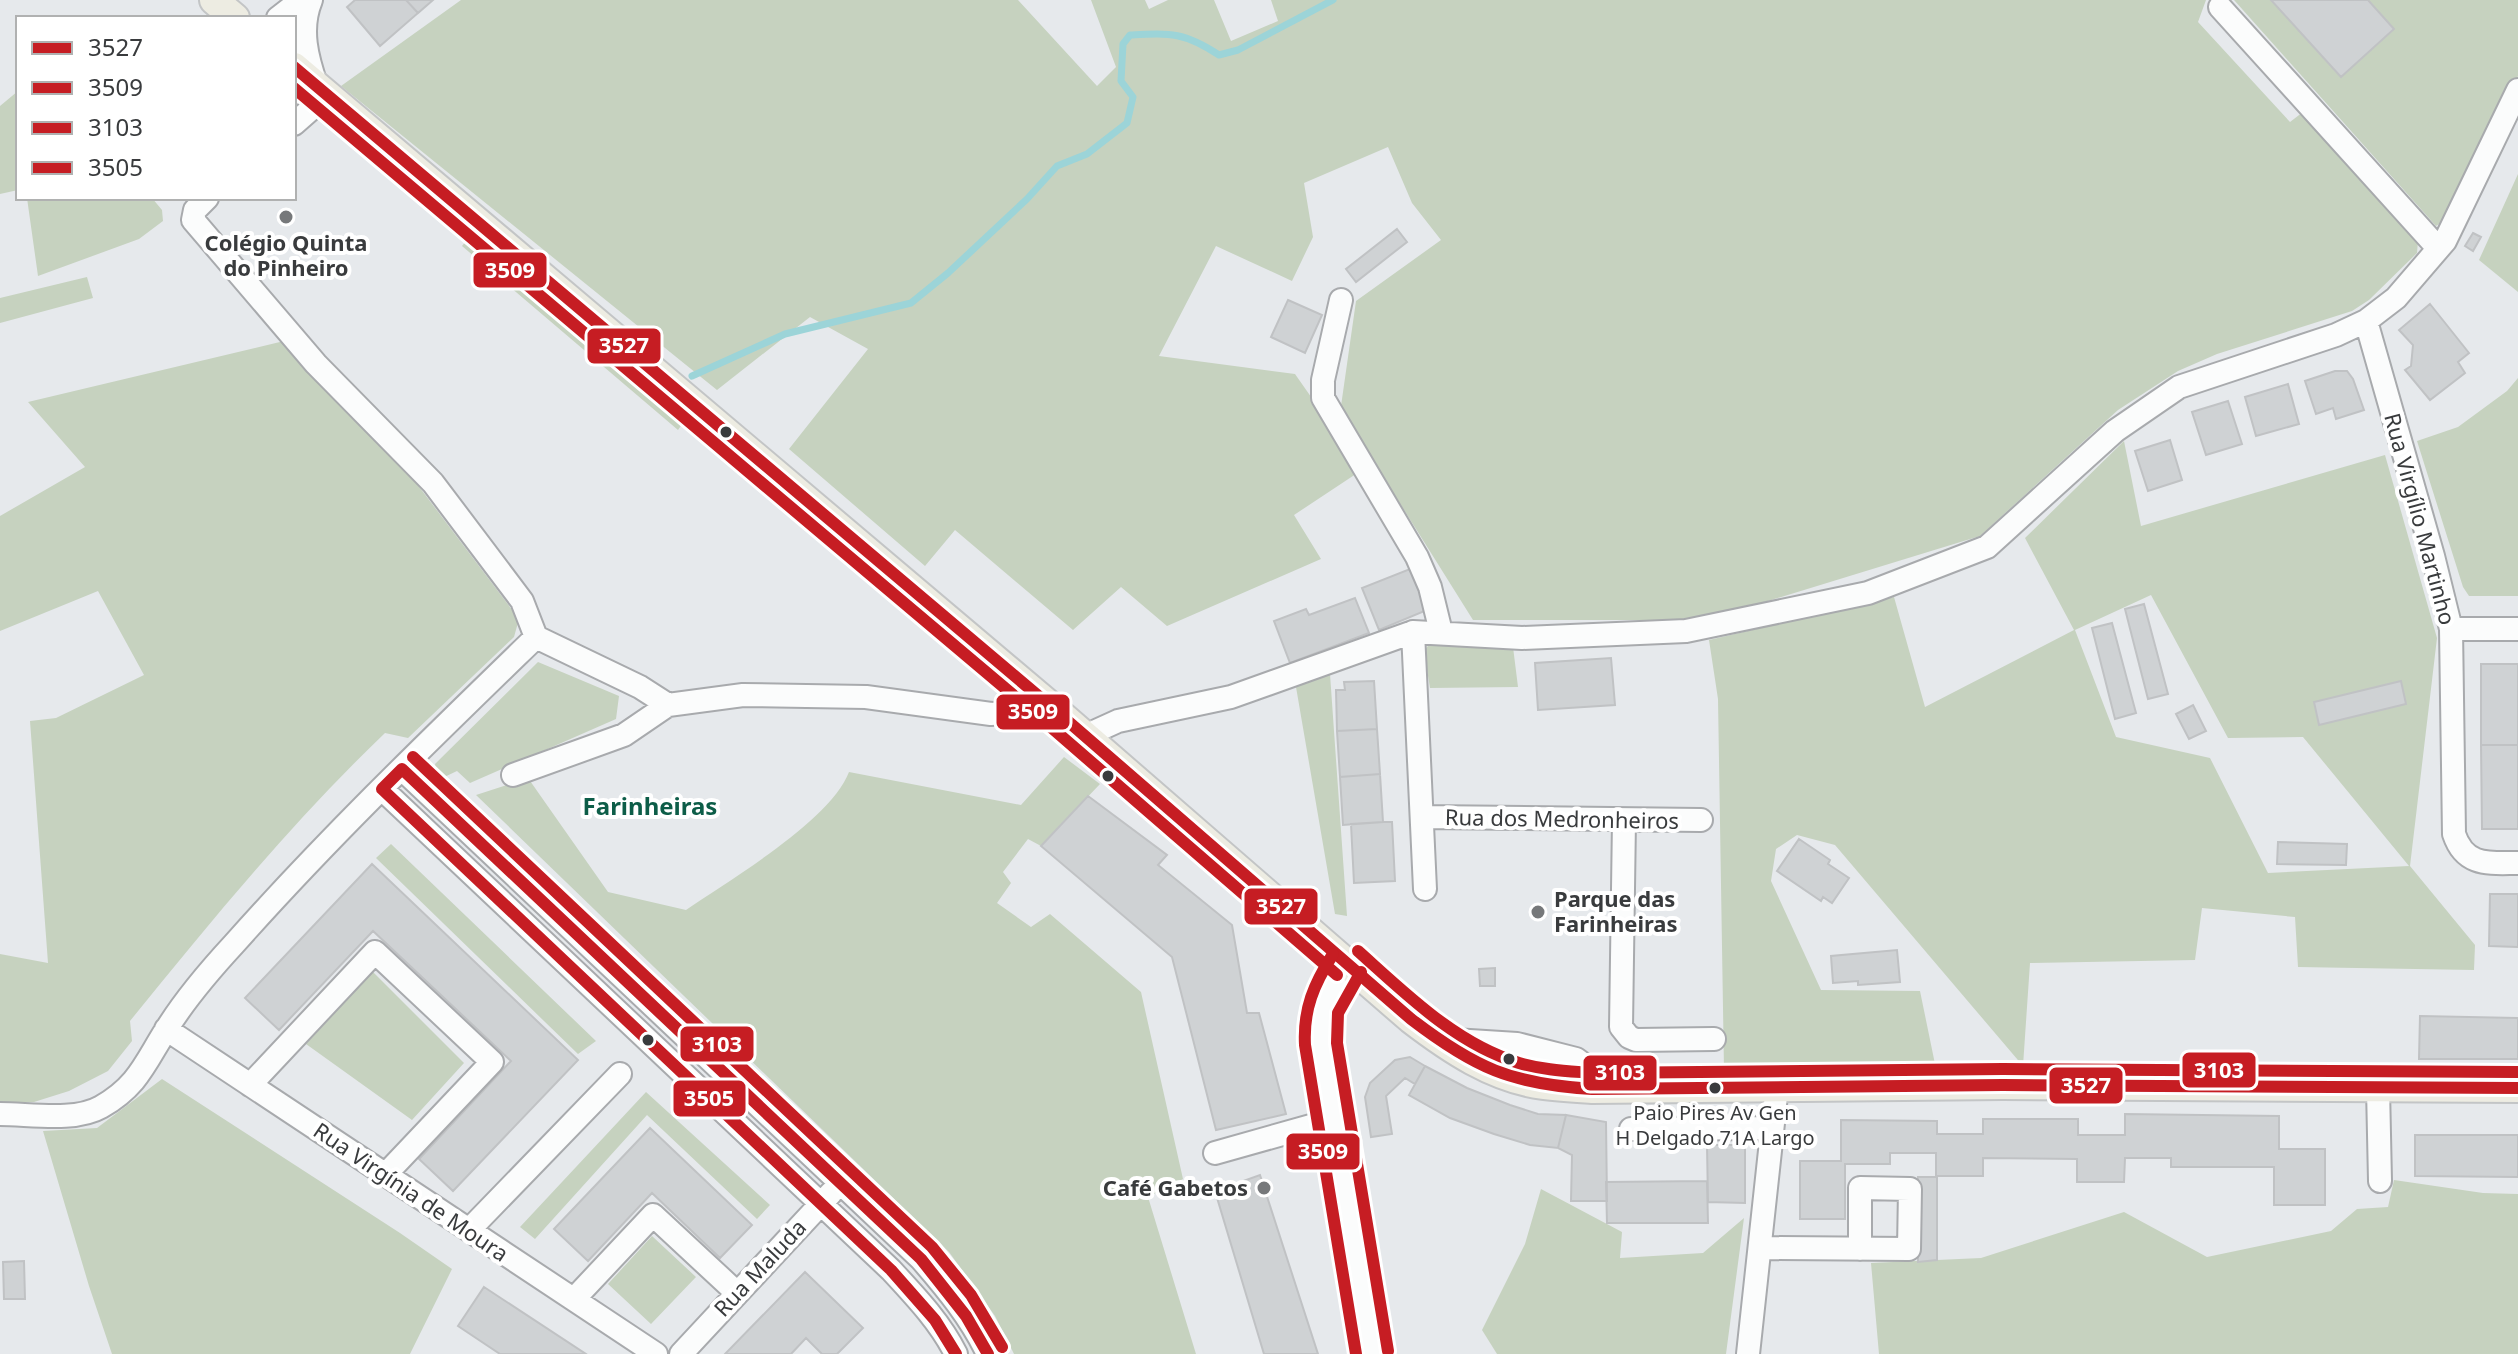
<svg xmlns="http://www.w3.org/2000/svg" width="2518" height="1354" font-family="'Noto Sans',sans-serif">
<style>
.green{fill:#c6d2bf;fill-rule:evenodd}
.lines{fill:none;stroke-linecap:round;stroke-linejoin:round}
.stream{stroke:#9cd4d8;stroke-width:7}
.building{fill:#cfd2d4;stroke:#c0c2c4;stroke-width:2}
.minor-casing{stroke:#a8aaad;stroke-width:26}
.major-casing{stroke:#c3c5c6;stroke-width:32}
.minor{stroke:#fbfcfc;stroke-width:22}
.major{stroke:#edece2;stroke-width:28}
.bus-1-casing{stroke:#fff;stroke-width:18}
.bus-2-casing{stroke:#fff;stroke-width:18}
.bus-3-casing{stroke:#fff;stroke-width:18}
.bus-4-casing{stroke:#fff;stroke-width:18}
.bus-1{stroke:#c61d23;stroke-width:12}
.bus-2{stroke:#c61d23;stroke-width:12}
.bus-3{stroke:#c61d23;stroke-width:12}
.bus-4{stroke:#c61d23;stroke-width:12}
.poi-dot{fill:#76787a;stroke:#fff;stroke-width:3}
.bus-dot{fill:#393b3d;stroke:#fff;stroke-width:3}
.labels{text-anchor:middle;stroke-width:8;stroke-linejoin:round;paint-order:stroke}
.bus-label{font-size:20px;fill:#393b3d;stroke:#fff}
.poi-label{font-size:22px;font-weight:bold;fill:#393b3d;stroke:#fff}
.street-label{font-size:22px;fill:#393b3d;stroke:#fff}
.neighbourhood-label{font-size:24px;font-weight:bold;fill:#0d5d48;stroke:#fff}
.line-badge{stroke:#fff;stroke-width:3}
.badge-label{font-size:22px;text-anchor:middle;font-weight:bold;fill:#fff}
</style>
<rect width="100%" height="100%" fill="#e6e9ec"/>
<path class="green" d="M461 0H1018L1097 86 1116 67 1091 0H1145L1149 9 1168 0H1214L1231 41 1278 21 1271 0H2206L2198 22 2290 122 2303 112 2418 241 2417 253 2369 300 2352 311 2217 354 2178 371 2118 410 1980 536 1706 620H1473L1374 462 1294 515 1321 559 1167 626 1121 587 1073 630 955 530 925 566 789 449 868 349 810 317 717 390 341 86ZM1388 147 1412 203 1441 240 1356 301 1340 413 1323 414 1295 374 1159 356 1216 246 1292 281 1313 237 1304 183Z
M2234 0H2518V76L2444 221 2436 226Z
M18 91V190L0 194V106Z
M2518 174V292L2479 260Z
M27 198H152L162 210 163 221 139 239 38 276Z
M470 236 687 417 678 430 462 246Z
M87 277 93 298 0 323V298Z
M284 341 417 484 519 619 514 637 408 738 385 733C292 822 211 921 130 1021L132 1041 108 1071 69 1091 34 1102 0 1103V954L48 963 30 721 56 718 144 675 98 591 0 631V516L85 467 28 402Z
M2518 378V596H2469L2463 587 2417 441 2458 427 2507 391Z
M2124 441 2141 526 2385 455 2437 638 2410 866 2475 945 2474 970 2298 967 2295 917 2202 908 2195 960 2030 963 2023 1066 1835 845 1797 835 1776 849 1771 881 1821 990 1920 991 1935 1064 1724 1070 1718 699 1709 640 1894 597 1925 707 2074 630 2025 538ZM2151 595 2228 738 2303 737 2409 866 2268 873 2210 758 2116 737 2075 630Z
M1431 642 1513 647 1518 687 1430 688 1424 651Z
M538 662 619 696 616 719 470 783 457 771 438 780 435 764Z
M1330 674 1347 916 1335 914 1296 687Z
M1064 757 1100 784 1041 846 1028 839 1003 872 1011 883 997 903 1031 927 1050 914 1141 992 1183 1179 1148 1197 1196 1354H1014L995 1316 949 1252 476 795 528 778 608 892 686 910C731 879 830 821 849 772L1021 805Z
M391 844 596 1041 578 1054 376 858Z
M373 972 464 1063 412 1120 306 1044Z
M162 1079 400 1233 452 1269 410 1354H112L89 1286 43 1131 97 1128Z
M646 1092 770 1205 757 1219 647 1115 535 1239 520 1227Z
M2394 1180 2483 1193 2518 1194V1354H1879L1871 1263 1981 1258 2124 1212 2207 1257 2331 1231 2357 1209 2388 1207Z
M1541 1189 1622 1232 1620 1258 1703 1253 1744 1218 1726 1354H1497L1482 1330 1525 1244Z
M652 1236 696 1277 651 1324 608 1284Z"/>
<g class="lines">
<path class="stream" d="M692 376 785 334 911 303 948 273 1027 199 1057 166 1087 154 1127 123 1133 97 1121 81 1123 44 1130 35C1171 33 1184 32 1219 55L1238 50 1333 0"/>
</g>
<path class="building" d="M355 0H406L418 13 380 46 347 7Z
M406 0H433L418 13Z
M2271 0H2368L2394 29 2341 77Z
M1397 229 1407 242 1356 282 1346 269Z
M2473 233 2481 237 2473 251 2465 246Z
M1288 300 1322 315 1305 353 1271 337Z
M2430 304 2469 353 2458 362 2465 373 2430 400 2405 370 2411 366 2413 345 2399 330Z
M2335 371H2347L2353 379 2364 410 2336 419 2333 408 2316 414 2305 381Z
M2288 384 2299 424 2256 436 2245 397Z
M2228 401 2242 444 2206 455 2192 412Z
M2170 440 2182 480 2148 491 2135 451Z
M1410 569 1427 610 1379 630 1362 588Z
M1355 598 1369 633 1290 663 1274 621 1306 609 1309 615Z
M2144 604 2168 694 2148 699 2125 609Z
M2112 623 2136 713 2115 719 2092 628Z
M1611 658 1615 705 1538 710 1535 663Z
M2481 664H2518V745H2481Z
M1374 681 1377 729 1337 731 1336 690H1345L1344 682Z
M2401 681 2406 704 2319 725 2314 702Z
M2193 705 2206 731 2189 739 2176 714Z
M1377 729 1380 774 1340 777 1337 731Z
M2481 745H2518V829H2482Z
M1380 774 1383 822 1343 825 1340 777Z
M1088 796 1167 855 1158 865 1232 925 1247 1013H1259L1286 1114 1216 1130 1172 957 1041 846Z
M1383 822H1392L1395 881 1354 883 1351 824Z
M1799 839 1830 860 1828 864 1849 878 1832 903 1823 897 1821 901 1777 871Z
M2278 842 2347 844 2346 865 2277 864Z
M372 864 578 1060 453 1191 419 1159 511 1061 373 931 279 1030 245 998Z
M2490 894H2518V947L2489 946Z
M1897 950 1900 982 1858 985V981L1833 983 1831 956Z
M1495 968V986H1480L1479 969Z
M2420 1016 2518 1018V1059H2419Z
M1410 1057 1425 1066 1415 1084 1405 1078 1386 1096 1392 1134 1371 1137 1365 1097 1370 1083 1395 1060Z
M1425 1066 1467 1088 1510 1105 1538 1114 1566 1115 1558 1148 1530 1145 1494 1134 1450 1118 1409 1095Z
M2125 1114 2279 1116V1149H2325V1205H2274V1167H2171V1158H2125L2124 1182H2077V1159L1983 1158V1176H1936V1153H1890V1164H1845V1219H1800V1161H1841V1120L1937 1121V1134H1983V1119H2078V1135H2125Z
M1566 1115 1606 1122 1607 1201H1571L1572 1155 1558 1148Z
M650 1128 752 1225 720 1258 652 1193 588 1261 554 1229Z
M2415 1135H2518V1177L2415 1176Z
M1707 1145H1745V1203L1708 1202Z
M1260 1175 1318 1354H1264L1215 1191Z
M1918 1177H1937V1260L1918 1262Z
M1707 1181 1708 1223H1607L1606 1182Z
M24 1261 25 1299H4L3 1262Z
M805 1272 863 1328 837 1354H822L806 1338 791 1354H725Z
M484 1287 586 1354H500L458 1326Z"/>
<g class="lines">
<g class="minor-casing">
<path id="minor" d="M311 0C299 29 307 58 317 87
M2220 7 2438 248
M278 18 301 0
M294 124 327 95
M207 198 195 210 193 220 316 364 433 483 522 601 536 637
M1341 300 1323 380V398L1417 557 1430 587 1441 632
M2366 321 2433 556 2451 629 2454 834C2465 867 2489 863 2518 863
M2451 629H2518
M1413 632 1425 889
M1085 736 1118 721 1231 697 1413 632 1522 638 1686 631 1868 593 1987 547 2115 431 2179 387 2336 335 2366 321 2396 298 2445 241 2518 90
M402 769 921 1259C947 1289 971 1318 988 1354
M513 775 624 735 668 705
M382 789 891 1270C915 1296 940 1322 956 1354
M1422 817 1701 820
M1624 820 1621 1027 1629 1037 1636 1040 1714 1039
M1347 963C1320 1005 1317 1012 1322 1061L1372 1354
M166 1029 656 1354
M1438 1039 1517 1044 1576 1059 1617 1089
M250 1085 375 952 492 1062 385 1175
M2378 1088 2380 1181
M0 1114C30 1114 75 1122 101 1107 138 1086 145 1063 166 1030 185 999 210 970 234 944 329 837 433 737 536 637L640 687 668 705 743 695 866 697 991 714 1055 710
M1631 1129 1772 1128
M1215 1153 1332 1120
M469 1230 620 1074
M1761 1248 1909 1249 1910 1189 1860 1188V1249
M574 1299 653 1215 737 1293
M681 1354 831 1193
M1748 1354 1777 1086"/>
</g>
<g class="major-casing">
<path id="major" d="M214 0 235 18
M294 67 1055 710 1411 1019C1450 1049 1493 1078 1543 1085 1559 1087 1576 1088 1592 1089L2003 1085 2518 1088"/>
</g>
<use href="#minor" class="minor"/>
<use href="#major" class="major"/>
<g class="bus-1-casing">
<path id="bus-1" d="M294 67 1055 710 1411 1019C1475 1068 1511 1084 1592 1089L2003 1085 2518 1088"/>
</g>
<g class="bus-2-casing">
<path id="bus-2" d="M294 88 1045 722 1337 975
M1333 954C1314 984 1303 1009 1305 1045L1356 1354"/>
</g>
<g class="bus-3-casing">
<path id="bus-3" d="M413 757 932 1247 971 1295 1002 1347
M1358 951C1406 994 1456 1044 1519 1063 1543 1070 1568 1071 1592 1073L2003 1069 2518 1072
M1361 972 1338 1013 1337 1043 1388 1351"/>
</g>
<g class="bus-4-casing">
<path id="bus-4" d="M956 1354 935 1320 891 1270 382 789 402 769 921 1259 966 1316 988 1354"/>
</g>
<use href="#bus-1" class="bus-1"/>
<use href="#bus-2" class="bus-2"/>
<use href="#bus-3" class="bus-3"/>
<use href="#bus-4" class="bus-4"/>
</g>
<g class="poi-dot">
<circle cx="286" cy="217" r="8"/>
<circle cx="1538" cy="912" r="8"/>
<circle cx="1264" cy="1188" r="8"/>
</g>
<g class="bus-dot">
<circle cx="726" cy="432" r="7"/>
<circle cx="1108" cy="776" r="7"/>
<circle cx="648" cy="1040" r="7"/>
<circle cx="1509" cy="1059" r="7"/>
<circle cx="1715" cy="1088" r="7"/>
</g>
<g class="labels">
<g class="bus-label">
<text x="1715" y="1120">Paio Pires Av Gen<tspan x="1715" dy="25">H Delgado 71A Largo</tspan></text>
</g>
<g class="poi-label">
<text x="286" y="251">Colégio Quinta<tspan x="286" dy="25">do Pinheiro</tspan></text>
<text x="1554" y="907" text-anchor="start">Parque das<tspan x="1554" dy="25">Farinheiras</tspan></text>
<text x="1248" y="1196" text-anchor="end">Café Gabetos</text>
</g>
<g class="street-label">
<text transform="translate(2420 519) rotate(75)" y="8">Rua Virgílio Martinho</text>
<text transform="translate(1562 819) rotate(1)" y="8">Rua dos Medronheiros</text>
<text transform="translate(411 1192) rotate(34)" y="8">Rua Virgínia de Moura</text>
<text transform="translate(760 1268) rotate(-47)" y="8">Rua Maluda</text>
</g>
<g class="neighbourhood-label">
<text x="650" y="815">Farinheiras</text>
</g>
</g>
<g class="line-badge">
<rect x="472" y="251" width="76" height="38" rx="8" fill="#c61d23"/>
<rect x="586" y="327" width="76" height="38" rx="8" fill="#c61d23"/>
<rect x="995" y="693" width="76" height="38" rx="8" fill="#c61d23"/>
<rect x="1243" y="887" width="76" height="39" rx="8" fill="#c61d23"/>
<rect x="679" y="1025" width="76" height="38" rx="8" fill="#c61d23"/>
<rect x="2181" y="1051" width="76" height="38" rx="8" fill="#c61d23"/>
<rect x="1582" y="1054" width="76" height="38" rx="8" fill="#c61d23"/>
<rect x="2048" y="1066" width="76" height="39" rx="8" fill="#c61d23"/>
<rect x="672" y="1079" width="75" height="39" rx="8" fill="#c61d23"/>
<rect x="1285" y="1132" width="76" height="39" rx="8" fill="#c61d23"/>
</g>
<g class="badge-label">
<text x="510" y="278">3509</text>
<text x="624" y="353">3527</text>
<text x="1033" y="719">3509</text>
<text x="1281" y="914">3527</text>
<text x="717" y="1052">3103</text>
<text x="2219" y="1078">3103</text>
<text x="1620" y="1080">3103</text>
<text x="2086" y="1093">3527</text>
<text x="709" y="1106">3505</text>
<text x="1323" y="1159">3509</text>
</g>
<rect x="16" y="16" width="280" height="184" fill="#ffffff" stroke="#b0b1b1" stroke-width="2"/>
<rect x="32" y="42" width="40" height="12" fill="#c61d23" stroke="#b0b1b1" stroke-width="2"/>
<text x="88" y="56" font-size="24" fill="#393b3d">3527</text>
<rect x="32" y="82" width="40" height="12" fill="#c61d23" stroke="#b0b1b1" stroke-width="2"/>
<text x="88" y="96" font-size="24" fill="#393b3d">3509</text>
<rect x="32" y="122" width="40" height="12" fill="#c61d23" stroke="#b0b1b1" stroke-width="2"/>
<text x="88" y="136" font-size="24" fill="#393b3d">3103</text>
<rect x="32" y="162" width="40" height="12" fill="#c61d23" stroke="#b0b1b1" stroke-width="2"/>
<text x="88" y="176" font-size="24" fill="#393b3d">3505</text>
</svg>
